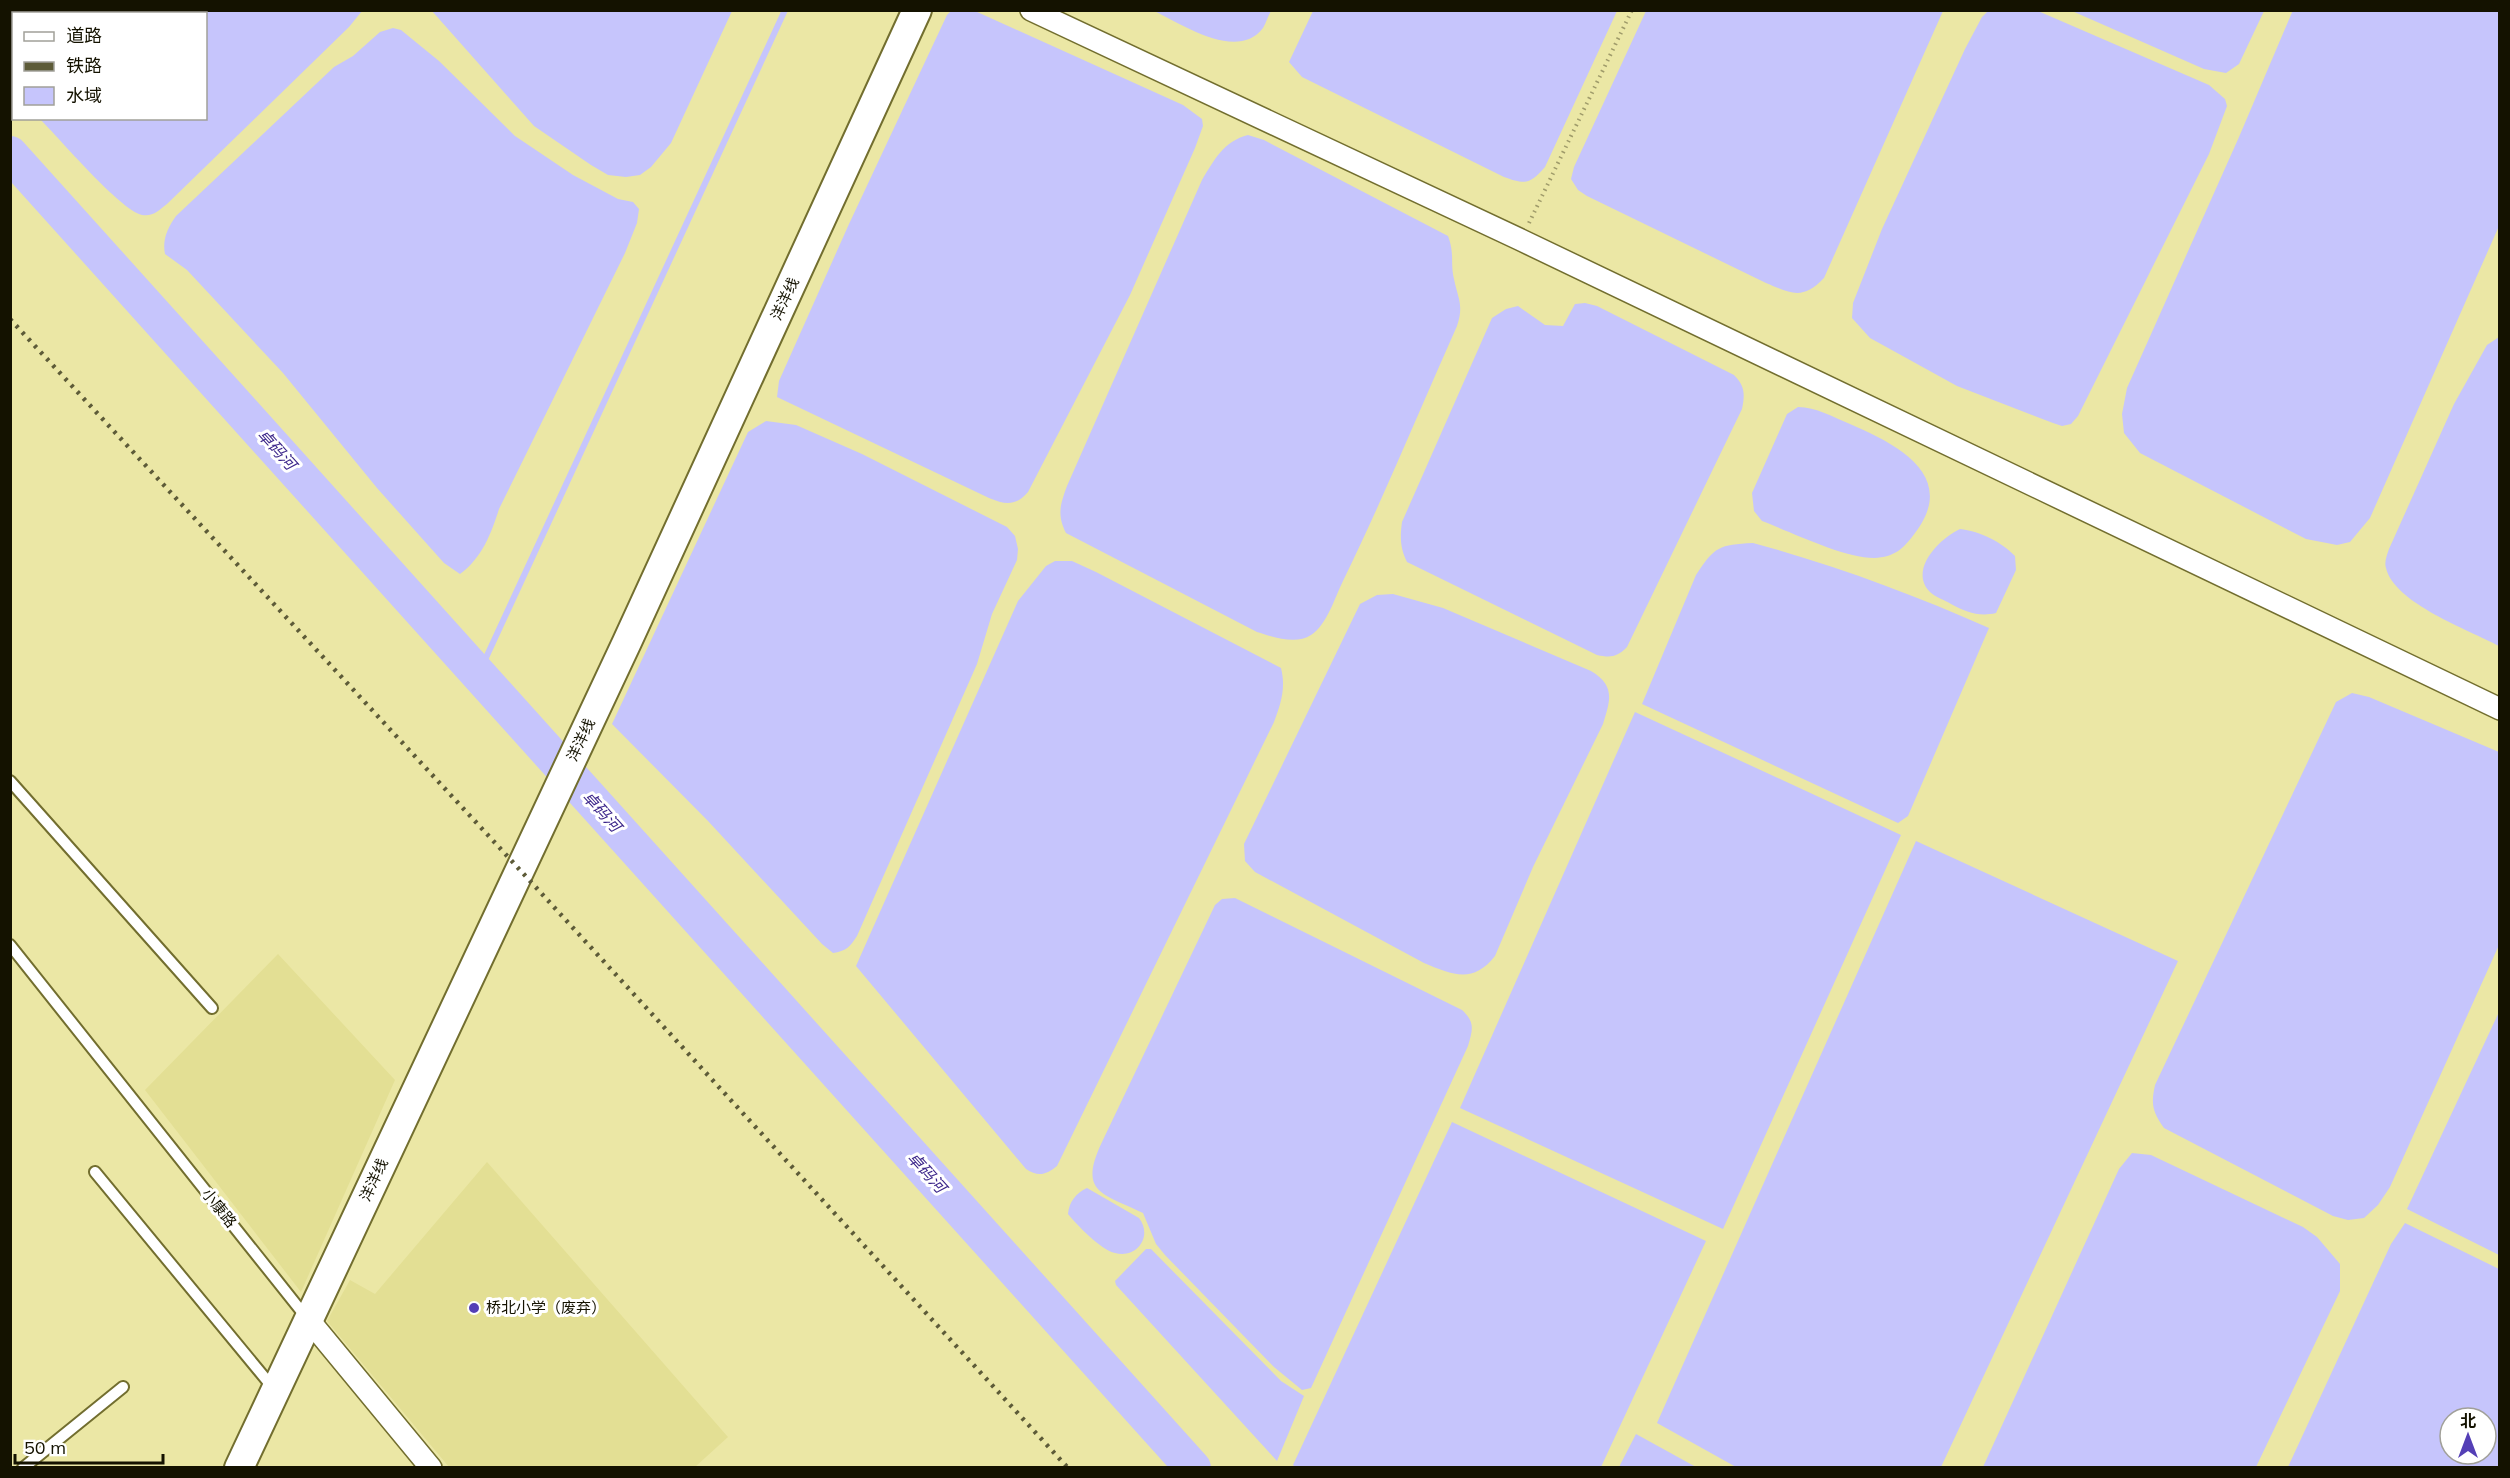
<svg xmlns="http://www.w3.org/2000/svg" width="2510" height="1478" font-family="Mulish,'Noto Sans SC',sans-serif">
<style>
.built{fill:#e3df94}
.water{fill:#c6c5fc;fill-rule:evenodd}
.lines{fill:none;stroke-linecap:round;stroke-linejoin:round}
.stream{stroke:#c6c5fc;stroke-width:6}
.river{stroke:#c6c5fc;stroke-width:36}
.service-casing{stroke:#726e2f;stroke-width:14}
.minor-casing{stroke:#726e2f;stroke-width:24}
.secondary-casing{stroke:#726e2f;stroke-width:32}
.path{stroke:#9f9b6a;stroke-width:4;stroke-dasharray:1.5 4.5;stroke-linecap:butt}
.service{stroke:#fff;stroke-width:10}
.minor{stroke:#fff;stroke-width:21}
.secondary{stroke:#fff;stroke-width:28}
.rail{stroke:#5d5b38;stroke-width:4.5;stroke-dasharray:3 6;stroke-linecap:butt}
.poi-dot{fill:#543fb6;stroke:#fff;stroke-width:2}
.labels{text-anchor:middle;stroke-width:6;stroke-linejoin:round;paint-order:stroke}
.street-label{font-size:15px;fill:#141200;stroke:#fff}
.poi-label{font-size:15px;fill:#141200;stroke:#fff;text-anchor:start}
.water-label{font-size:16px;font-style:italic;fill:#3a2489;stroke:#fff}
</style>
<rect width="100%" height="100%" fill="#ebe7a5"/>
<path class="built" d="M278 954 395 1080 301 1292 145 1090Z
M487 1162 728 1437 695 1467H449L327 1321 350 1280 375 1294Z"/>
<path class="water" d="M11 10H362V11L349 27 167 204C159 210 153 217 142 215 120 210 59 138 40 119L206 118V14H14L13 92 10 89Z
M2293 10 2499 11V226L2370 518 2350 542 2337 545 2306 539 2140 453 2124 433 2122 414 2127 388 2239 137Z
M432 11H732L671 143 651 167 640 175 626 177 608 175 591 165 534 126Z
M951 11H975L1183 105 1202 119 1203 126 1195 148 1130 295 1028 492C1016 506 1006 505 989 498L777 397 779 381 849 224 947 15Z
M1154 11H1271C1268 16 1266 23 1263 28 1237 62 1182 24 1154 11Z
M1313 11V10L1617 11 1545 167C1530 184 1526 185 1504 177L1302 77 1289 62Z
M1646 11H1943L1824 278C1803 300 1792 294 1766 283L1587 196 1578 190 1571 179 1574 167Z
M1988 11H2038L2209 85 2225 99 2227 106 2209 154 2078 416 2071 424 2062 426 2053 423 1957 386 1870 338 1852 318 1853 303 1882 229 1965 49 1982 17Z
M2072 11 2264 10V11L2239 64 2226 73 2204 69Z
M393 28 401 30 439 61 515 136 573 175 618 199 633 202 639 209 637 223 625 253 499 509C491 534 482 558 460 574L444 563 377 488 283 373 187 270 165 254C162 240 168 227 176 216L334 67 353 56 380 32Z
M1248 135 1264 140 1448 236C1455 255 1450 262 1454 279 1458 299 1464 305 1457 326 1419 411 1384 497 1343 581 1335 597 1327 625 1311 635 1296 645 1273 637 1257 632L1066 533C1057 515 1060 505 1067 486L1202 180C1214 160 1224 141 1248 135Z
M1585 303 1597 306 1734 375C1745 386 1745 394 1742 409L1627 647C1617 657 1611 658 1597 655L1407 562C1400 548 1400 537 1402 522L1492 318 1506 309 1518 306 1545 325 1563 326 1575 304Z
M2499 337H2500L2499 646C2469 630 2394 603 2386 568 2384 562 2387 555 2389 549L2454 404 2487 345Z
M1798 407C1816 407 1833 417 1850 424 1896 444 1959 475 1915 533 1903 549 1895 557 1874 558 1844 558 1791 532 1762 521L1754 511 1752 493 1787 414Z
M766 421 796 425 862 454 1007 527 1015 536 1018 549 1017 560 992 614 977 664 857 936C850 947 846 951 833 953L822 944 708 821 612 724 748 432Z
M1960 529C1979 531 2002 542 2015 556L2016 570 1996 613C1979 617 1966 612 1951 604 1945 600 1935 597 1930 592 1908 570 1940 538 1960 529Z
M1753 543C1834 565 1912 594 1989 628L1908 816 1898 823 1642 704 1696 575C1715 546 1719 545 1753 543Z
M1055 561H1072L1096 572 1281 668C1286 688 1281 703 1274 722L1057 1166C1046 1175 1038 1177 1026 1169L856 966 1018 601 1046 566Z
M1393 594 1443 608 1591 671C1616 686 1610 701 1603 724L1533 867 1495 956C1473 984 1453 975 1424 963L1255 872 1245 861 1244 844 1360 604 1377 595Z
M2352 693 2369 697 2499 752V945L2390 1187 2378 1205 2364 1218 2348 1220 2333 1216 2164 1128C2152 1111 2151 1104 2155 1085L2336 702Z
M1635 712 1901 835 1723 1229 1460 1108Z
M1916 841 2178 961 1941 1467H1736L1657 1423Z
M1235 898 1462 1010C1475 1022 1473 1029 1468 1046L1311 1388 1302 1390 1274 1367 1165 1255 1156 1244 1143 1213C1102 1193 1078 1193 1102 1142L1215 905 1222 899Z
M2499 1012 2500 1255H2499L2407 1209Z
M1452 1122 1706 1241 1601 1467H1295L1293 1465Z
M2132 1153 2151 1155 2303 1227 2317 1237 2340 1264V1291L2256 1467H1983L2119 1169Z
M1087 1188 1139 1218C1153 1236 1137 1259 1115 1253 1101 1250 1077 1225 1068 1214 1069 1202 1076 1193 1087 1188Z
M2405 1223 2499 1269V1467H2288L2391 1244ZM2450 1418H2486V1454H2450Z
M1146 1249H1151L1281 1381 1304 1396 1277 1461 1116 1285 1115 1281Z
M1636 1434 1696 1467H1619Z"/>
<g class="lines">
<path class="stream" d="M478 675 785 10"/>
<path class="river" d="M10 154 1193 1468"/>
<g class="service-casing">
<path id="service" d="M10 781 212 1008
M10 945 306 1317
M95 1172 274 1389
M23 1468 123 1387"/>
</g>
<g class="minor-casing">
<path id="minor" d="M1031 10 1521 240 2500 709
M308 1319 431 1468"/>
</g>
<g class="secondary-casing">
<path id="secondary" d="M239 1468 627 642 917 10"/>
</g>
<path class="path" d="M1529 223 1632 10"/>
<use href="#service" class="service"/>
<use href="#minor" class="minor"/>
<use href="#secondary" class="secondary"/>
<path class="rail" d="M10 319 498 846 1068 1468"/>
</g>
<circle class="poi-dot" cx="474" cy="1308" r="6"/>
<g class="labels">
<g class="street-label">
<text transform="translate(785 299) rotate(-65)" y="5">洋洋线</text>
<text transform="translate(581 740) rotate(-65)" y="5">洋洋线</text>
<text transform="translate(374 1180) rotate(-65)" y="5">洋洋线</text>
<text transform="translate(219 1208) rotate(51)" y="5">小康路</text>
</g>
<g class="poi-label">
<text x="486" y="1313">桥北小学（废弃）</text>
</g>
<g class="water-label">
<text transform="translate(277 449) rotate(48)" y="6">卓码河</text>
<text transform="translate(602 811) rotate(48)" y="6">卓码河</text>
<text transform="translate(927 1172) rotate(48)" y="6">卓码河</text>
</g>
</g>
<rect width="2510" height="1478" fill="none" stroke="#141200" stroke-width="24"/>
<rect x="12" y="12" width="195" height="108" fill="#ffffff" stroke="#a1a099" stroke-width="1.5"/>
<rect x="24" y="32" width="30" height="9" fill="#ffffff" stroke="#a1a099" stroke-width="1.5"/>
<text x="66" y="42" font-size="18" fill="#141200">道路</text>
<rect x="24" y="62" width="30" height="9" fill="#5d5b38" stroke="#a1a099" stroke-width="1.5"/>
<text x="66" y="72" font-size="18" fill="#141200">铁路</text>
<rect x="24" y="87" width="30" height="18" fill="#c6c5fc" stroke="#a1a099" stroke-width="1.5"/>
<text x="66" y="102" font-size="18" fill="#141200">水域</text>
<g transform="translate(2468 1436)"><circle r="28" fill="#ffffff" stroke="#a1a099" stroke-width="1.5"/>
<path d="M0-4.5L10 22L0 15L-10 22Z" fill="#543fb6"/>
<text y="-9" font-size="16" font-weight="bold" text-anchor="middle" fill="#141200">北</text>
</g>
<path d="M15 1454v9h148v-9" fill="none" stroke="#141200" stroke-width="3"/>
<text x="24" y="1454" font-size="18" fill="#141200" stroke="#ffffff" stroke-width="4.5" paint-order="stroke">50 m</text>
</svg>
